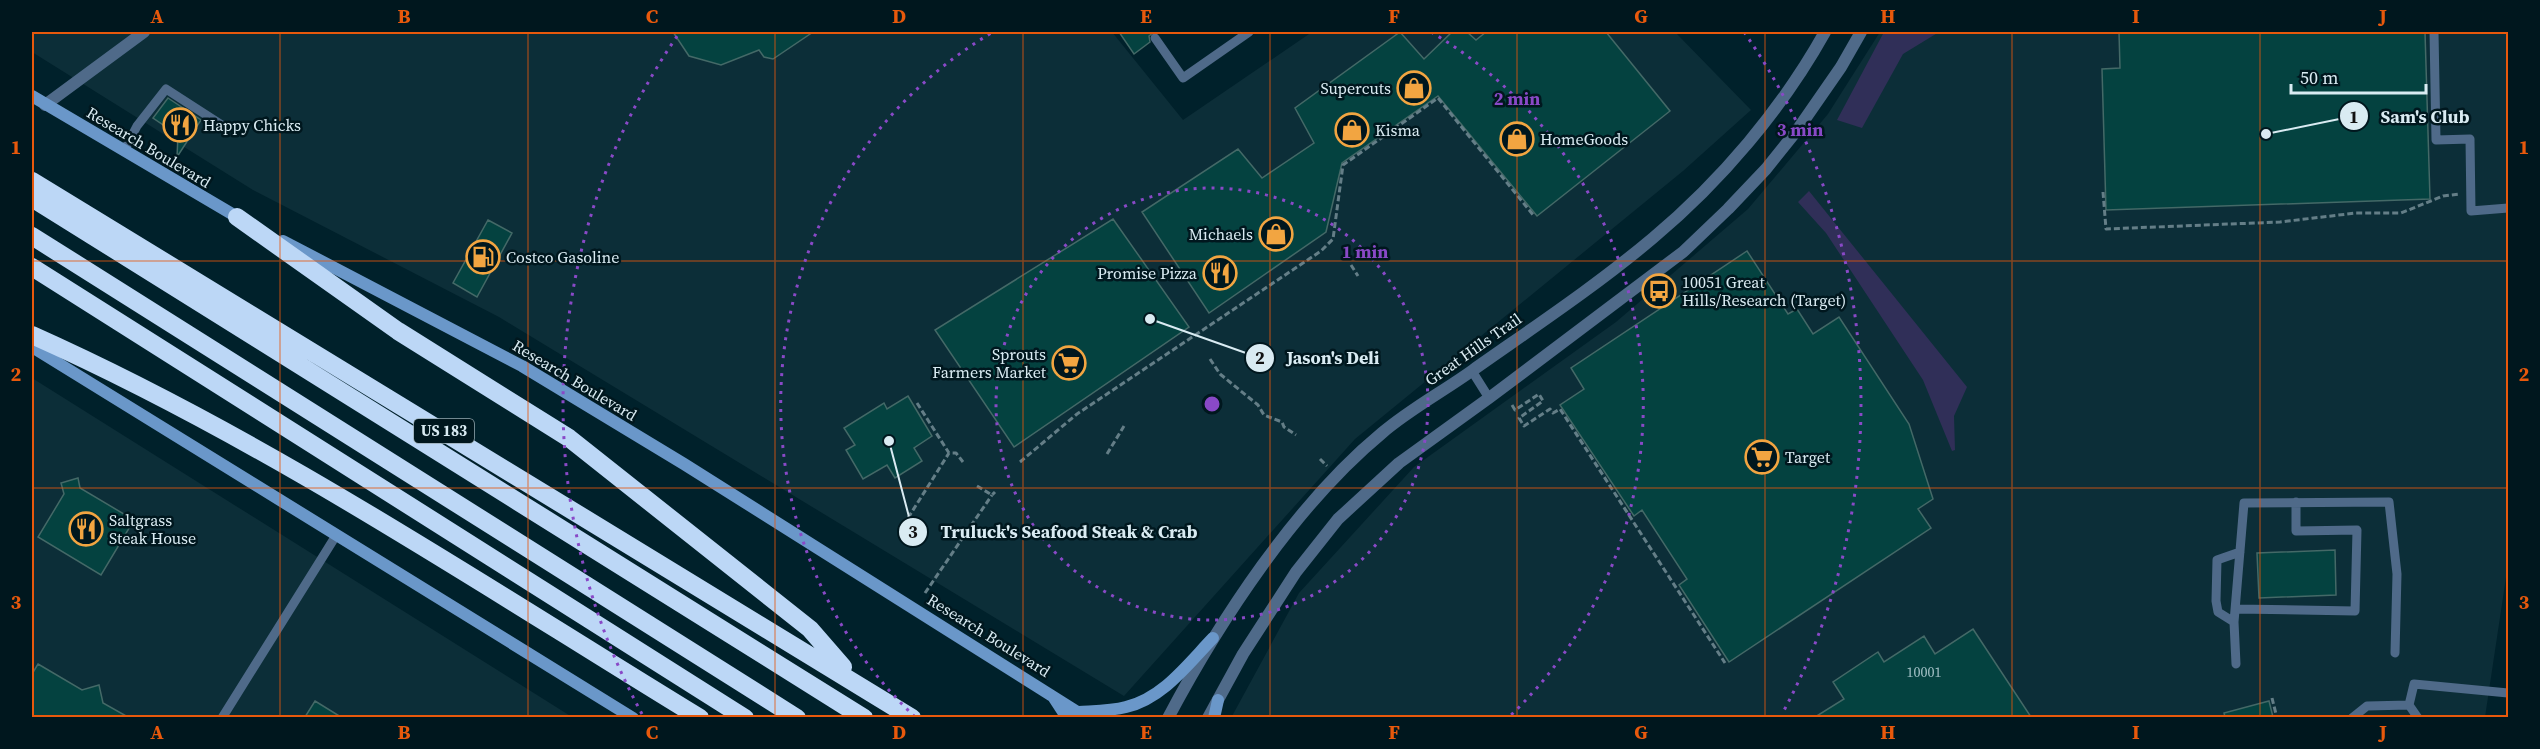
<svg xmlns="http://www.w3.org/2000/svg" width="2540" height="749" font-family="'Source Serif 4',serif">
<style>
.built{fill:#0c2e38}
.water{fill:#302f58}
.building{fill:#044240;stroke:#446967;stroke-width:1.5}
.lines{fill:none;stroke-linecap:round;stroke-linejoin:round}
.path{stroke:#647e87;stroke-width:3;stroke-dasharray:6 3;stroke-linecap:butt}
.service{stroke:#4f6a89;stroke-width:9}
.minor{stroke:#4f6a89;stroke-width:12}
.tertiary{stroke:#4f6a89;stroke-width:12}
.secondary{stroke:#6a97c9;stroke-width:12}
.motorway{stroke:#bcd7f6;stroke-width:18}
.grid{fill:none;stroke:#e8590c;stroke-width:1.5;stroke-opacity:0.55}
.ring{fill:none;stroke:#8949c7;stroke-width:3;stroke-dasharray:3 6}
.labels{text-anchor:middle;stroke-width:5;stroke-linejoin:round;paint-order:stroke}
.number-label{font-size:14px;fill:#a4c1c6}
.shield{fill:#00171e;stroke:#98abb2;stroke-width:1.5}
.shield-label{font-size:15px;font-weight:bold;fill:#d9ebf2}
.poi-label{font-size:16px;fill:#d9ebf2;stroke:#00171e;text-anchor:start}
.street-label{font-size:16px;fill:#d9ebf2;stroke:#00171e}
.centre{fill:#8949c7;stroke:#00171e;stroke-width:3}
.ring-label{font-size:18px;text-anchor:middle;font-weight:bold;fill:#8949c7;stroke:#00171e;stroke-width:5;stroke-linejoin:round;paint-order:stroke}
.leader{fill:none;stroke:#d9ebf2;stroke-width:2}
.callout-dot{fill:#d9ebf2;stroke:#00171e;stroke-width:2}
.mark-label{font-size:18px;text-anchor:middle;font-weight:bold;fill:#111}
.callout-label{font-size:18px;text-anchor:middle;font-weight:bold;fill:#d9ebf2;stroke:#00171e;stroke-width:5;stroke-linejoin:round;paint-order:stroke}
.neatline{fill:none;stroke:#e8590c;stroke-width:2}
.grid-label{font-size:20px;text-anchor:middle;font-weight:bold;fill:#e8590c}
</style>
<rect width="100%" height="100%" fill="#00212b"/>
<path class="built" d="M32 32H1112L1183 120 1312 32H1675L1751 110 1683 171 1355 439 1124 696 499 317 253 190 32 52Z
M1880 32H2508V564L2485 717 1231 718 1299 593 1414 467 1616 322 1748 209 1828 114Z
M32 378 572 717H32Z"/>
<path class="water" d="M1884 32H1939L1903 54 1862 128 1837 120Z
M1809 191 1967 387 1954 416 1955 450 1952 451 1923 380 1826 233 1798 202Z"/>
<path class="building" d="M673 32H813L773 59 764 57 759 50 721 65 689 56Z
M1119 32H1154L1149 36 1150 42 1134 54Z
M1400 32 1424 59 1452 32H1467L1476 40 1486 32H1606L1670 111 1537 216 1438 96 1342 163 1326 232 1209 313 1142 212 1238 149 1262 178 1314 143 1295 108Z
M2119 32H2425L2430 199 2106 210 2102 69 2120 68Z
M168 98 201 120 177 157 178 135 153 118Z
M1113 219 1189 327 1014 447 935 330Z
M488 220 512 233 477 297 453 283Z
M1747 251 1788 314 1797 309 1813 334 1839 317 1909 424 1933 499 1918 509 1931 528 1729 662 1679 585 1687 579 1642 510 1634 516 1560 405 1584 389 1571 368Z
M908 396 932 436 914 448 922 461 895 478 887 465 863 479 846 450 855 445 844 428 884 403 887 409Z
M78 478 80 488 134 520 101 575 38 537 64 494 61 483Z
M2335 550 2336 595 2259 598 2257 553Z
M1973 629 2031 717H1815L1844 699 1833 682 1878 652 1884 662 1924 636 1935 654Z
M38 664 82 690 99 685 103 703 128 717H32V674Z
M315 701 341 717H305Z
M2269 701 2273 717H2225L2224 713Z"/>
<g class="lines">
<path class="path" d="M2103 192 2106 229 2280 222 2356 213H2401L2443 196 2459 194
M1351 265 1358 276
M1210 359 1220 374 1258 405 1264 415 1282 422 1284 427 1296 435
M917 403 949 453H956L963 462
M1512 405 1515 410 1539 394 1543 401 1519 418 1524 426 1550 409 1553 413 1560 409 1725 663
M1107 454 1124 426
M1320 459 1327 466
M1020 462 1077 414 1321 251 1333 239 1343 165 1438 98 1534 216
M977 486 992 495 995 492
M908 518 949 453
M925 593 992 495
M2272 698 2277 718"/>
<path class="service" d="M2434 32 2436 140 2470 139 2471 211 2508 208
M1155 38 1183 78 1249 32
M124 151 137 126 166 89 228 129
M1472 371 1489 398
M2236 609 2355 611 2357 530 2296 531V502
M2234 622 2218 612 2216 601 2217 560 2240 552
M2236 664 2234 622 2244 503 2389 502 2397 574 2395 653
M222 718 337 534
M2352 718 2367 706 2409 705
M2418 718 2409 705 2414 684 2508 693"/>
<path class="minor" d="M45 105 144 32"/>
<path class="tertiary" d="M1168 718C1220 620 1296 504 1382 433 1410 409 1444 391 1473 370 1534 327 1596 286 1653 238 1721 181 1782 109 1825 32
M1208 718 1243 654 1296 572 1338 519 1399 463 1489 398 1683 252 1728 209 1766 169 1798 129 1841 67 1861 32"/>
<path class="secondary" d="M32 96 244 221
M283 241 522 366 684 464 1087 718
M32 347 633 718
M1054 698 1067 718
M1079 712C1094 711 1111 711 1126 707 1163 698 1187 665 1213 638
M1214 718 1218 700"/>
<path class="motorway" d="M32 181 912 718
M32 198 864 718
M237 217 398 331 569 438 810 629 843 667
M32 236 797 718
M32 267 745 718
M32 335C265 439 482 585 700 718"/>
</g>
<path class="grid" d="M280 32V718M528 32V718M775 32V718M1023 32V718M1270 32V718M1517 32V718M1765 32V718M2012 32V718M2260 32V718M32 261H2508M32 488H2508"/>
<g class="ring">
<circle cx="1212" cy="404" r="216"/>
<path d="M915 717A432 432 0 0 1 993 32M1431 32A432 432 0 0 1 1509 717"/>
<path d="M642 714A649 649 0 0 1 680 32M1744 32A649 649 0 0 1 1782 714"/>
</g>
<defs>
<g id="shop-ring" transform="scale(1.725)"><circle r="9.5" fill="#00171e" stroke="#f2a541" stroke-width="1.5"/><path d="M-5-2.5h2.3a2.7 3.5 0 0 1 5.4 0H5L5.5 6h-11ZM-1.5-2.5h3a1.5 2.3 0 0 0-3 0Z" fill="#f2a541"/></g>
<g id="restaurant-ring" transform="scale(1.725)"><circle r="9.5" fill="#00171e" stroke="#f2a541" stroke-width="1.5"/><path d="M-5-6h1v4h1v-4h1v4h1v-4h1v5L-1.5 .5V6h-2V.5L-5-1ZM5-6V6H3V1.5H1.5Q1.5-4 5-6Z" fill="#f2a541"/></g>
<g id="fuel-ring" transform="scale(1.725)"><circle r="9.5" fill="#00171e" stroke="#f2a541" stroke-width="1.5"/><path d="M-5.5-6h7V0h2V4h1.3V-2.5L3-4.5l.8-.8L6-3V5H2.5V1h-1V6h-7ZM-4.2-4.7v3.2H.2V-4.7Z" fill="#f2a541"/></g>
<g id="bus-ring" transform="scale(1.725)"><circle r="9.5" fill="#00171e" stroke="#f2a541" stroke-width="1.5"/><path d="M-5-6H5V4H4V6H2V4H-2V6H-4V4H-5ZM-3.5-4V0h7V-4ZM-3.5 1.2v1.5H-2V1.2ZM2 1.2v1.5H3.5V1.2Z" fill="#f2a541"/></g>
<g id="supermarket-ring" transform="scale(1.725)"><circle r="9.5" fill="#00171e" stroke="#f2a541" stroke-width="1.5"/><path d="M-6-5.5h2.5l.6 2H6L4.5 2H-2.5L-4.4-4H-6ZM-1.5 3.2a1.3 1.3 0 1 0 .1 0ZM3 3.2a1.3 1.3 0 1 0 .1 0Z" fill="#f2a541"/></g>
</defs>
<g fill-rule="evenodd">
<use href="#shop-ring" x="1414" y="88"/>
<use href="#restaurant-ring" x="180" y="125"/>
<use href="#shop-ring" x="1352" y="130"/>
<use href="#shop-ring" x="1517" y="139"/>
<use href="#shop-ring" x="1276" y="234"/>
<use href="#fuel-ring" x="483" y="257"/>
<use href="#restaurant-ring" x="1220" y="273"/>
<use href="#bus-ring" x="1659" y="291"/>
<use href="#supermarket-ring" x="1069" y="363"/>
<use href="#supermarket-ring" x="1762" y="457"/>
<use href="#restaurant-ring" x="86" y="529"/>
</g>
<g class="labels">
<g class="number-label">
<text x="1924" y="677">10001</text>
</g>
<rect class="shield" x="414" y="419" width="60" height="24" rx="4.5"/>
<g class="shield-label">
<text x="444" y="436">US 183</text>
</g>
<g class="poi-label">
<text x="1391" y="94" text-anchor="end">Supercuts</text>
<text x="203" y="131">Happy Chicks</text>
<text x="1375" y="136">Kisma</text>
<text x="1540" y="145">HomeGoods</text>
<text x="1253" y="240" text-anchor="end">Michaels</text>
<text x="506" y="263">Costco Gasoline</text>
<text x="1197" y="279" text-anchor="end">Promise Pizza</text>
<text x="1682" y="288">10051 Great<tspan x="1682" dy="18">Hills/Research (Target)</tspan></text>
<text x="1046" y="360" text-anchor="end">Sprouts<tspan x="1046" dy="18">Farmers Market</tspan></text>
<text x="1785" y="463">Target</text>
<text x="109" y="526">Saltgrass<tspan x="109" dy="18">Steak House</tspan></text>
</g>
<g class="street-label">
<text transform="translate(149 147) rotate(31)" y="6">Research Boulevard</text>
<text transform="translate(1473 349) rotate(-35)" y="6">Great Hills Trail</text>
<text transform="translate(575 380) rotate(31)" y="6">Research Boulevard</text>
<text transform="translate(989 635) rotate(32)" y="6">Research Boulevard</text>
</g>
</g>
<circle cx="1212" cy="404" r="9" class="centre"/>
<g class="ring-label">
<text x="1517" y="105">2 min</text>
<text x="1800" y="136">3 min</text>
<text x="1365" y="258">1 min</text>
</g>
<path class="leader" d="M2266 134L2354 116M1150 319L1260 358M889 441L913 532"/>
<g class="callout-dot">
<circle cx="2266" cy="134" r="6"/>
<circle cx="1150" cy="319" r="6"/>
<circle cx="889" cy="441" r="6"/>
<circle cx="2354" cy="116" r="15"/>
<circle cx="1260" cy="358" r="15"/>
<circle cx="913" cy="532" r="15"/>
</g>
<g class="mark-label">
<text x="2354" y="123">1</text>
<text x="1260" y="364">2</text>
<text x="913" y="538">3</text>
</g>
<g class="callout-label">
<text x="2425" y="123">Sam's Club</text>
<text x="1333" y="364">Jason's Deli</text>
<text x="1069" y="538">Truluck's Seafood Steak &amp; Crab</text>
</g>
<rect width="2540" height="749" fill="none" stroke="#00171e" stroke-width="66"/>
<path d="M2291 84v9h135v-9" fill="none" stroke="#d9ebf2" stroke-width="3"/>
<text x="2300" y="84" font-size="18" fill="#d9ebf2" stroke="#00171e" stroke-width="4.5" paint-order="stroke">50 m</text>
<rect x="33" y="33" width="2474" height="683" class="neatline"/>
<g class="grid-label">
<text x="157" y="23">A</text>
<text x="404" y="23">B</text>
<text x="652" y="23">C</text>
<text x="899" y="23">D</text>
<text x="1146" y="23">E</text>
<text x="1394" y="23">F</text>
<text x="1641" y="23">G</text>
<text x="1888" y="23">H</text>
<text x="2136" y="23">I</text>
<text x="2383" y="23">J</text>
<text x="16" y="154">1</text>
<text x="2524" y="154">1</text>
<text x="16" y="381">2</text>
<text x="2524" y="381">2</text>
<text x="16" y="609">3</text>
<text x="2524" y="609">3</text>
<text x="157" y="739">A</text>
<text x="404" y="739">B</text>
<text x="652" y="739">C</text>
<text x="899" y="739">D</text>
<text x="1146" y="739">E</text>
<text x="1394" y="739">F</text>
<text x="1641" y="739">G</text>
<text x="1888" y="739">H</text>
<text x="2136" y="739">I</text>
<text x="2383" y="739">J</text>
</g>
</svg>
